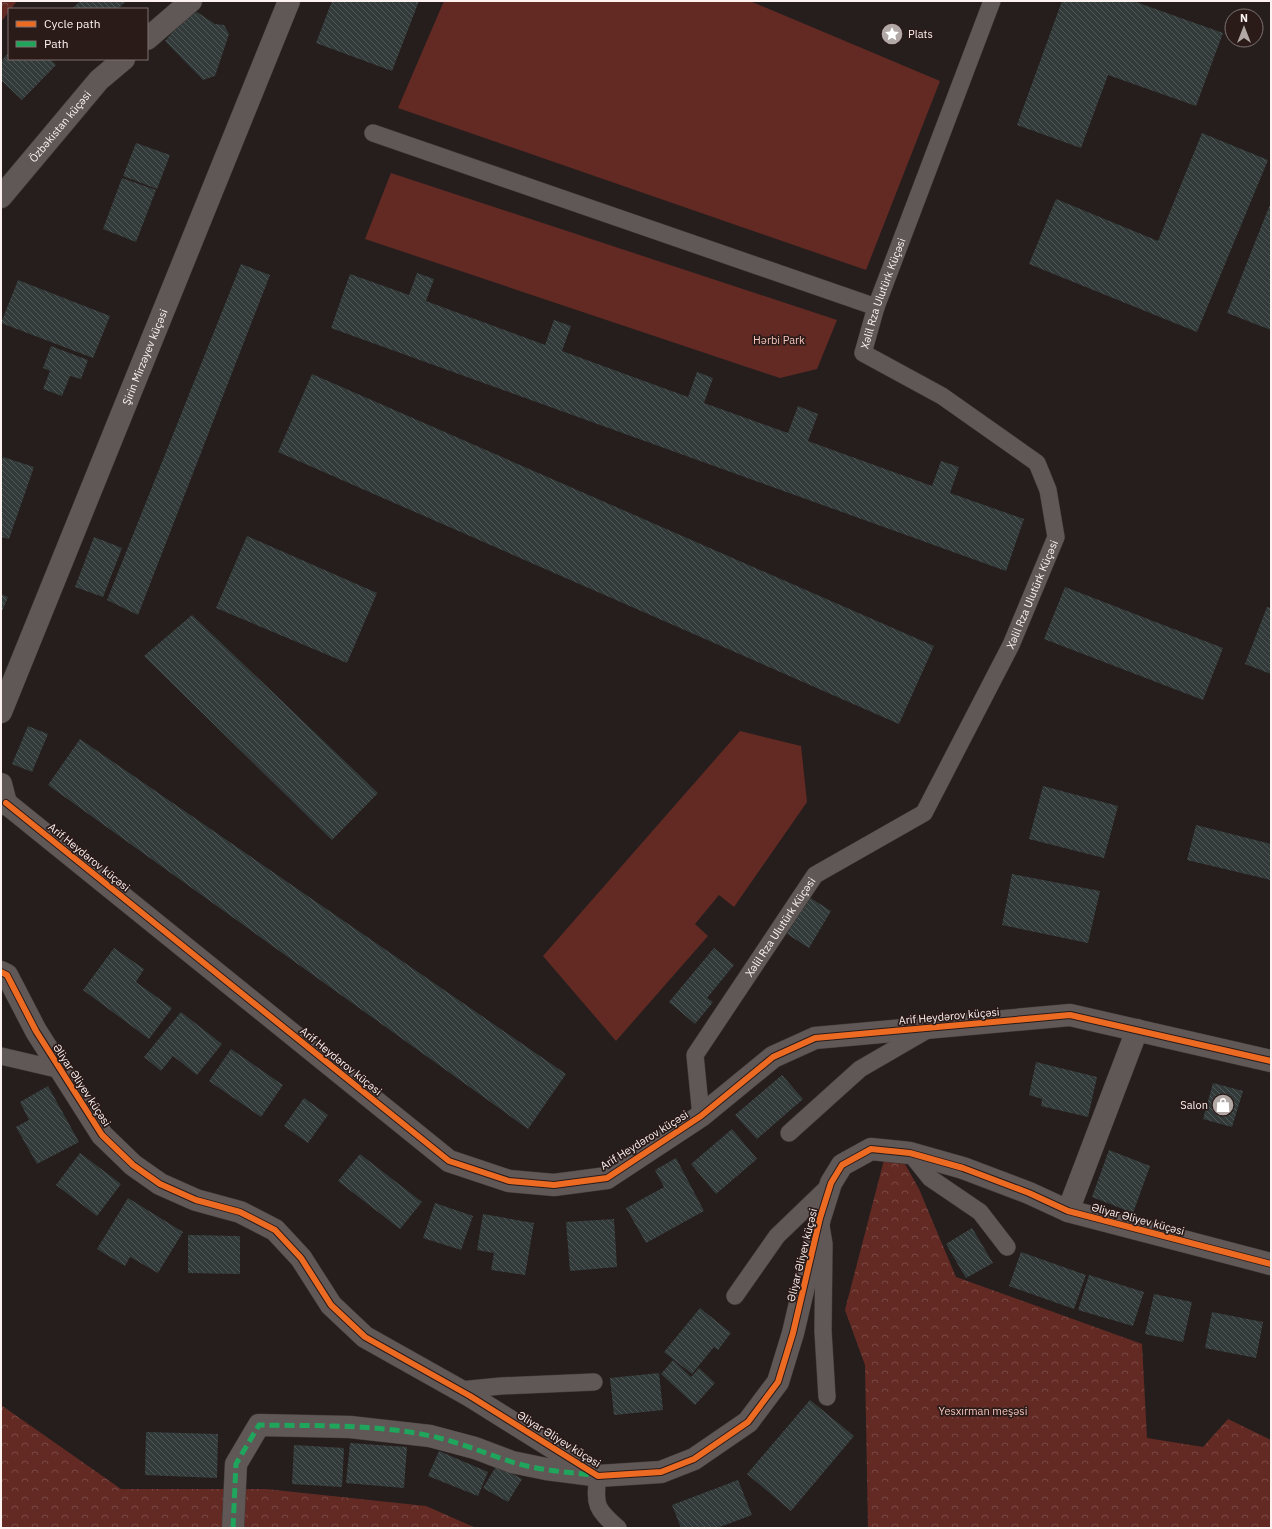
<svg xmlns="http://www.w3.org/2000/svg" width="1272" height="1529" font-family="'IBM Plex Sans',sans-serif">
<style>
.green{fill:#632a24}
.forest{fill:url(#forest-crowns)}
.building{fill:url(#building-back-hatch)}
.lines{fill:none;stroke-linecap:round;stroke-linejoin:round}
.service-casing{stroke:#423b3a;stroke-width:18}
.minor-casing{stroke:#423b3a;stroke-width:23}
.tertiary-casing{stroke:#423b3a;stroke-width:23}
.service{stroke:#5f5857;stroke-width:17}
.minor{stroke:#5f5857;stroke-width:22}
.tertiary{stroke:#5f5857;stroke-width:22}
.quiet{stroke:#20a55d;stroke-width:5;stroke-dasharray:10 5;stroke-linecap:butt}
.cycleway-casing{stroke:#2a1b19;stroke-width:8}
.cycleway{stroke:#ed6a23;stroke-width:6}
.labels{text-anchor:middle;stroke-width:3.5;stroke-linejoin:round;paint-order:stroke}
.poi-label{font-size:11px;fill:#fdf2f0;stroke:#2a1b19;text-anchor:start}
.street-label{font-size:11px;fill:#fdf2f0;stroke:#2a1b19}
.park-label{font-size:11px;fill:#f8c6be;stroke:#2a1b19}
</style>
<defs>
<pattern id="forest-crowns" width="20" height="18" patternUnits="userSpaceOnUse"><rect width="20" height="18" fill="#632a24"/><path d="M2 6a3 3 0 1 1 6 0M12 15a3 3 0 1 1 6 0" fill="none" stroke="#7a4944"/></pattern>
<pattern id="building-back-hatch" width="6" height="6" patternUnits="userSpaceOnUse"><rect width="6" height="6" fill="#323b3a"/><path d="M-1 5l2 2M0 0l6 6M5-1l2 2" fill="none" stroke="#515857"/></pattern>
</defs>
<rect width="100%" height="100%" fill="#261e1d"/>
<path class="green" d="M444 1H750L940 81 866 270 398 108Z
M391 173 837 320 817 369 780 378 365 239Z
M740 731 801 746 807 802 734 907 719 895 695 924 708 936 616 1041 543 956Z"/>
<path class="forest" d="M1 1H17L1 22Z
M884 1160 905 1164 919 1189 956 1277 1142 1344 1147 1438 1203 1447 1228 1419 1271 1440V1528H868L865 1365 845 1310Z
M1 1405 121 1489H266L426 1506 476 1528H1Z"/>
<path class="building" d="M80 1H126L118 9H72Z
M332 1H419L392 71 316 43Z
M1062 1H1133L1223 33 1196 106 1108 75 1081 148 1017 125Z
M197 12 215 24 224 25 229 34 215 76 203 80 165 41 184 19Z
M9 52V59H50L56 65 22 100 1 80V61Z
M1202 133 1268 160 1197 332 1029 264 1056 199 1158 241Z
M136 143 170 155 157 189 123 176Z
M122 178 156 190 136 242 103 229Z
M1271 202V330L1227 313Z
M241 264 270 275 138 615 107 600Z
M417 273 434 279 426 301 545 345 554 320 571 326 562 351 688 397 697 372 713 378 704 403 788 433 798 406 818 414 808 441 932 486 941 461 959 467 950 493 1024 519 1006 571 331 328 350 274 409 295Z
M18 280 110 316 93 358 1 323Z
M51 346 88 360 81 379 70 376 62 396 43 389 50 371 43 368Z
M312 374 934 646 899 724 278 452Z
M3 457 34 467 9 539 1 537V463Z
M247 536 377 593 347 663 216 608Z
M94 537 122 548 103 597 75 587Z
M1065 587 1223 648 1203 700 1044 639Z
M1 594 8 597 1 614Z
M1267 607 1271 608V674L1245 664Z
M192 615 378 793 332 840 144 656Z
M28 726 48 734 32 772 12 764Z
M80 739 566 1074 528 1129 48 785Z
M1043 786 1118 806 1104 858 1029 839Z
M1196 825 1271 844V880L1187 860Z
M1012 874 1100 891 1088 943 1002 925Z
M809 897 831 911 809 948 787 934Z
M114 948 144 969 136 982 172 1008 149 1039 83 990Z
M714 948 734 965 707 998 713 1002 695 1024 669 1002Z
M181 1012 222 1044 197 1075 173 1056 161 1071 144 1057Z
M231 1049 283 1085 261 1117 209 1081Z
M1036 1062 1097 1077 1088 1117 1041 1106 1042 1099 1029 1095Z
M782 1075 803 1099 757 1139 735 1115Z
M1213 1083 1243 1091 1232 1127 1203 1119Z
M48 1086 79 1142 37 1164 16 1127 29 1120 20 1102Z
M304 1098 328 1115 308 1143 284 1126Z
M732 1129 757 1159 716 1194 691 1164Z
M1109 1150 1150 1166 1133 1213 1092 1197Z
M80 1153 121 1184 97 1216 56 1185Z
M360 1154 422 1202 400 1229 338 1181Z
M676 1158 704 1211 646 1243 626 1208 664 1187 655 1170Z
M128 1198 183 1232 158 1273 130 1257 125 1266 97 1249Z
M435 1203 473 1216 461 1250 423 1238Z
M483 1214 534 1223 525 1275 491 1270 494 1253 477 1250Z
M614 1219 617 1267 570 1271 566 1222Z
M972 1228 993 1263 966 1278 946 1244Z
M188 1235 240 1236V1274L188 1273Z
M1021 1252 1086 1275 1074 1309 1009 1286Z
M1089 1275 1144 1292 1133 1326 1078 1310Z
M1154 1294 1192 1302 1183 1342 1145 1334Z
M700 1308 731 1333 718 1350 714 1347 692 1374 664 1352Z
M1212 1312 1263 1322 1256 1358 1205 1348Z
M673 1360 691 1377 699 1368 715 1383 695 1405 661 1374Z
M659 1373 663 1410 614 1415 610 1378Z
M810 1400 854 1436 791 1511 747 1474Z
M146 1432 218 1434 217 1478 145 1475Z
M350 1443 407 1447 404 1488 346 1483Z
M294 1445 344 1448 342 1487 292 1484Z
M439 1451 488 1472 478 1496 428 1476Z
M497 1465 522 1479 508 1502 483 1488Z
M738 1480 752 1515 717 1528H681L672 1505Z"/>
<g class="lines">
<g class="service-casing">
<g id="service">
<path d="M373 133 876 307"/>
<path d="M1 1056 61 1070"/>
<path id="s1" d="M701 1116 695 1055 815 875 924 813 1011 645 1056 537 1048 490 1037 463 942 396 863 353 876 307 992 1"/>
<path d="M789 1133 860 1069 929 1029"/>
<path d="M910 1153 930 1178 980 1212 1007 1247"/>
<path d="M821 1226 824 1244 823 1331 827 1397"/>
<path d="M735 1296 777 1236 830 1185"/>
<path d="M460 1390 501 1386 594 1382"/>
<path d="M598 1476C594 1505 596 1509 618 1528"/>
</g>
</g>
<g class="minor-casing">
<g id="minor">
<path d="M147 39 191 1"/>
<path id="s2" d="M1 197 99 80 124 59"/>
<path d="M1 804 6 803 449 1161 509 1181 554 1185 607 1178 701 1116 773 1057 815 1038 1070 1015 1271 1061"/>
<path d="M1 972 7 975 36 1031 102 1135 133 1165 160 1184 196 1200 240 1212 275 1230 301 1258 331 1305 365 1337 470 1396 598 1476 661 1472 694 1459 748 1422 778 1382 793 1333 820 1218 831 1183 842 1165 871 1149 910 1153 963 1168 1029 1193 1068 1211 1271 1264"/>
<path d="M1068 1211 1137 1030"/>
<path d="M233 1528 236 1464 259 1425 350 1427 430 1436 475 1448 512 1462 546 1469 593 1475"/>
</g>
</g>
<g class="tertiary-casing">
<g id="tertiary">
<path id="s3" d="M1 712 289 1"/>
<path d="M1 784 6 803"/>
</g>
</g>
<use href="#service" class="service"/>
<use href="#minor" class="minor"/>
<use href="#tertiary" class="tertiary"/>
<path class="quiet" d="M233 1528 236 1464 259 1425C315 1426 376 1424 431 1436 459 1442 484 1453 512 1462 537 1470 565 1472 592 1475"/>
<g class="cycleway-casing">
<path id="cycleway" d="M6 803 449 1161 509 1181 554 1185 607 1178 701 1116 773 1057 815 1038 1070 1015 1271 1061
M1 972 7 975 36 1031 102 1135 133 1165 160 1184 196 1200 240 1212 275 1230 301 1258 331 1305 365 1337 470 1396 598 1476 661 1472 694 1459 748 1422 778 1382 793 1333 820 1218 831 1183 842 1165 871 1149 910 1153 963 1168 1029 1193 1068 1211 1271 1264"/>
</g>
<use href="#cycleway" class="cycleway"/>
</g>
<defs>
<g id="sight-disc" transform="scale(1.15)"><circle r="9.5" fill="#b2a8a6" stroke="#2a1b19"/><path d="M0-6L1.8-2.2L6-1.7L2.9 1.2L3.7 5.4L0 3.3L-3.7 5.4L-2.9 1.2L-6-1.7L-1.8-2.2Z" fill="#fff"/></g>
<g id="shop-disc" transform="scale(1.15)"><circle r="9.5" fill="#b2a8a6" stroke="#2a1b19"/><path d="M-5-2.5h2.3a2.7 3.5 0 0 1 5.4 0H5L5.5 6h-11ZM-1.5-2.5h3a1.5 2.3 0 0 0-3 0Z" fill="#fff"/></g>
</defs>
<g fill-rule="evenodd">
<use href="#sight-disc" x="892" y="34"/>
<use href="#shop-disc" x="1223" y="1105"/>
</g>
<g class="labels">
<g class="poi-label">
<text x="908" y="38">Plats</text>
<text x="1208" y="1109" text-anchor="end">Salon</text>
</g>
<g class="street-label">
<text dy="4" stroke="none"><textPath href="#s2" startOffset="92">Özbəkistan küçəsi</textPath></text>
<text dy="4" stroke="none"><textPath href="#s1" startOffset="1055">Xəlil Rza Ulutürk Küçəsi</textPath></text>
<text dy="4" stroke="none"><textPath href="#s3" startOffset="383">Şirin Mirzəyev küçəsi</textPath></text>
<text dy="4" stroke="none"><textPath href="#s1" startOffset="647">Xəlil Rza Ulutürk Küçəsi</textPath></text>
<text transform="translate(89 857) rotate(39)" y="4">Arif Heydərov küçəsi</text>
<text dy="4" stroke="none"><textPath href="#s1" startOffset="215">Xəlil Rza Ulutürk Küçəsi</textPath></text>
<text transform="translate(949 1016) rotate(-5)" y="4">Arif Heydərov küçəsi</text>
<text transform="translate(341 1061) rotate(39)" y="4">Arif Heydərov küçəsi</text>
<text transform="translate(82 1085) rotate(57)" y="4">Əliyar Əliyev küçəsi</text>
<text transform="translate(644 1140) rotate(-32)" y="4">Arif Heydərov küçəsi</text>
<text transform="translate(1138 1219) rotate(15)" y="4">Əliyar Əliyev küçəsi</text>
<text transform="translate(802 1255) rotate(-76)" y="4">Əliyar Əliyev küçəsi</text>
<text transform="translate(559 1439) rotate(32)" y="4">Əliyar Əliyev küçəsi</text>
</g>
<g class="park-label">
<text x="779" y="344">Hərbi Park</text>
<text x="983" y="1415">Yesxırman meşəsi</text>
</g>
</g>
<rect width="1272" height="1529" fill="none" stroke="#fdf2f0" stroke-width="4"/>
<rect x="8" y="8" width="140" height="52" fill="#2a1b19" stroke="#7e716f"/>
<rect x="16" y="21" width="20" height="6" fill="#ed6a23" stroke="#7e716f"/>
<text x="44" y="28" font-size="12" fill="#fdf2f0">Cycle path</text>
<rect x="16" y="41" width="20" height="6" fill="#20a55d" stroke="#7e716f"/>
<text x="44" y="48" font-size="12" fill="#fdf2f0">Path</text>
<g transform="translate(1244 28)"><circle r="19" fill="#2a1b19" stroke="#7e716f"/>
<path d="M0-3L7 15L0 10L-7 15Z" fill="#b2a8a6"/>
<text y="-6" font-size="11" font-weight="bold" text-anchor="middle" fill="#fdf2f0">N</text>
</g>
</svg>
